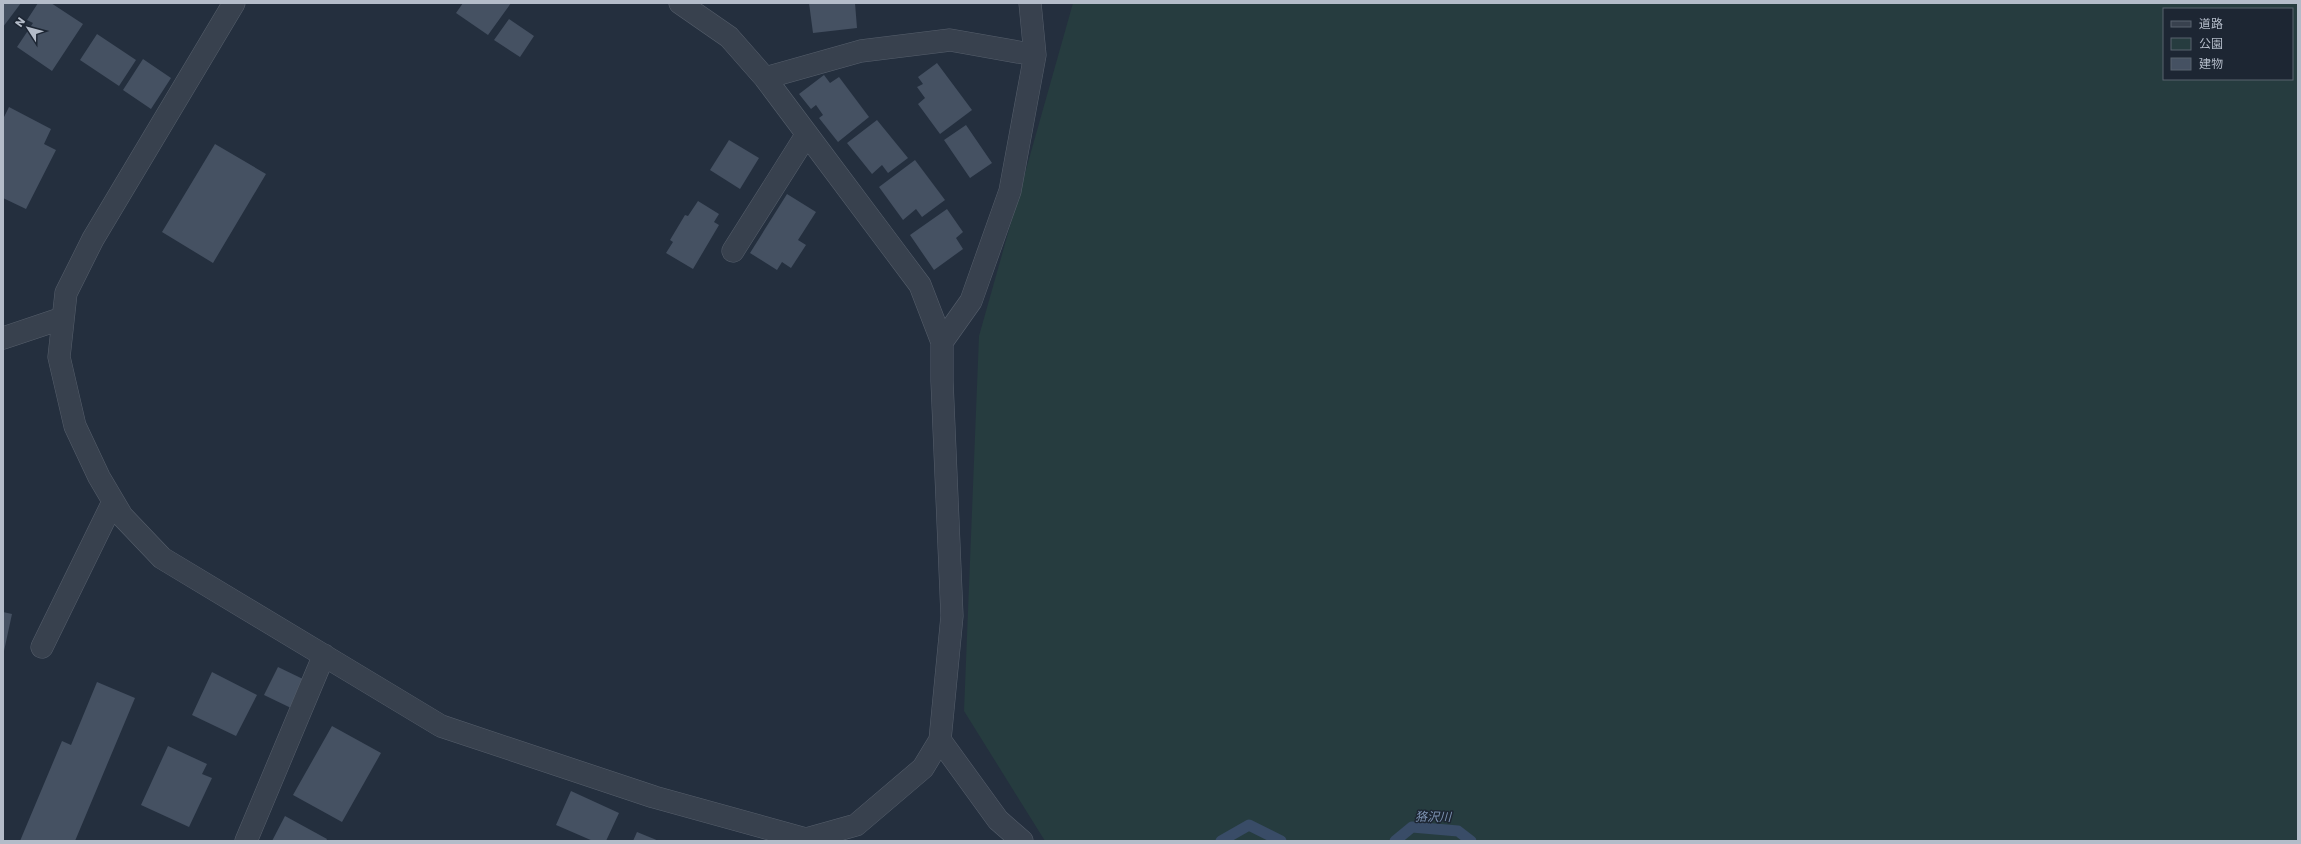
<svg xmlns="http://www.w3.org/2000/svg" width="2301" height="844" font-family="Poppins,'Noto Sans JP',sans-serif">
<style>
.green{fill:#263c3f;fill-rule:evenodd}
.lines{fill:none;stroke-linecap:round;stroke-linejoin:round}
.stream{stroke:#394c67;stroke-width:11}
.building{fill:#455162}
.minor-casing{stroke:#565f6c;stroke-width:23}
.minor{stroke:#38414e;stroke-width:22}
.labels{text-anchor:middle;stroke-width:3;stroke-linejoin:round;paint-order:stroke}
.water-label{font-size:12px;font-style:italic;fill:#7c92b1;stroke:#1d2633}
</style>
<rect width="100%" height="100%" fill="#242f3e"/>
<path class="green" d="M1073 3H2298V841H1045L964 711 979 336ZM2164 9H2292V79H2164Z"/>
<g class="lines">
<path class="stream" d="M1221 841 1249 825 1281 841
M1395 841 1412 827 1458 831 1471 841"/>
</g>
<path class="building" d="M3 3H21L3 27Z
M38 3H51L83 24 52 71 17 47 33 23 27 20Z
M463 3H511L488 35 456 13Z
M809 3H855L857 28 813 33Z
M509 19 534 36 520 57 494 40Z
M97 34 136 60 119 86 80 60Z
M143 59 171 78 151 109 123 90Z
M937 63 972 110 940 134 918 104 925 98 917 87 923 84 918 77Z
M824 75 830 83 839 77 869 117 838 142 819 118 823 115 816 105 811 109 799 94Z
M9 107 51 129 44 144 56 150 26 209 3 198V119Z
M877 120 908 158 888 173 882 165 872 174 847 143Z
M966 125 992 163 970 178 944 140Z
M729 140 759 158 740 189 710 170Z
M215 144 266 174 213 263 162 232Z
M915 160 945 200 922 217 916 209 903 220 879 187Z
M787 194 816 212 798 240 806 245 791 268 782 262 777 270 750 253Z
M698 201 719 214 714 222 719 225 693 269 666 253 673 242 670 240 685 215 688 216Z
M947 209 963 232 956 238 963 249 934 270 910 235Z
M3 612 12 614 4 651H3Z
M278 667 305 680 291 708 264 695Z
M212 672 257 695 236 736 192 715Z
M97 682 135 698 75 841H20L62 741 71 745Z
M332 726 381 753 342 822 293 795Z
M168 746 207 764 202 774 212 778 189 827 141 805Z
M571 791 619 813 606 841H593L556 825Z
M285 816 327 839 326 841H272Z
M637 832 659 841H633Z"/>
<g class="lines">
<g class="minor-casing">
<path id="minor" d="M234 3 93 239 66 293 59 357 75 426 99 477 122 516 162 558 441 726 654 797 806 839 856 825 923 768 940 740 952 616 942 381V342L920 285 765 78 729 37 680 3
M765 78 861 51 950 40 1035 55
M733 251 807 134
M3 338 63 318
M942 342 971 301 1010 191 1035 55 1030 3
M42 647 113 502
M940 740 998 820 1022 841
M246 841 324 655"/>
</g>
<use href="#minor" class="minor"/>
</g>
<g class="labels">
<g class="water-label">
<text transform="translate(1433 817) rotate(1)" y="4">狢沢川</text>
</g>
</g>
<rect width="2301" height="844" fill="none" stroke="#b4bcc9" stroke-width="8"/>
<rect x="2163" y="8" width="130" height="72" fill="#1d2633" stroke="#59626f"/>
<rect x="2171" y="21" width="20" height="6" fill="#38414e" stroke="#59626f"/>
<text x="2199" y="28" font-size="12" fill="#b4bcc9">道路</text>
<rect x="2171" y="38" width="20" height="12" fill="#263c3f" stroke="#59626f"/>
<text x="2199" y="48" font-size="12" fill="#b4bcc9">公園</text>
<rect x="2171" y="58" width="20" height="12" fill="#455162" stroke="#59626f"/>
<text x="2199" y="68" font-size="12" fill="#b4bcc9">建物</text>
<g transform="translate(28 28) rotate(306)" stroke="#1d2633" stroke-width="3" paint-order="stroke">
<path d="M0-3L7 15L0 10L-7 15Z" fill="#b4bcc9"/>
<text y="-6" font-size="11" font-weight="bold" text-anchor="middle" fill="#b4bcc9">N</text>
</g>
</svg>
